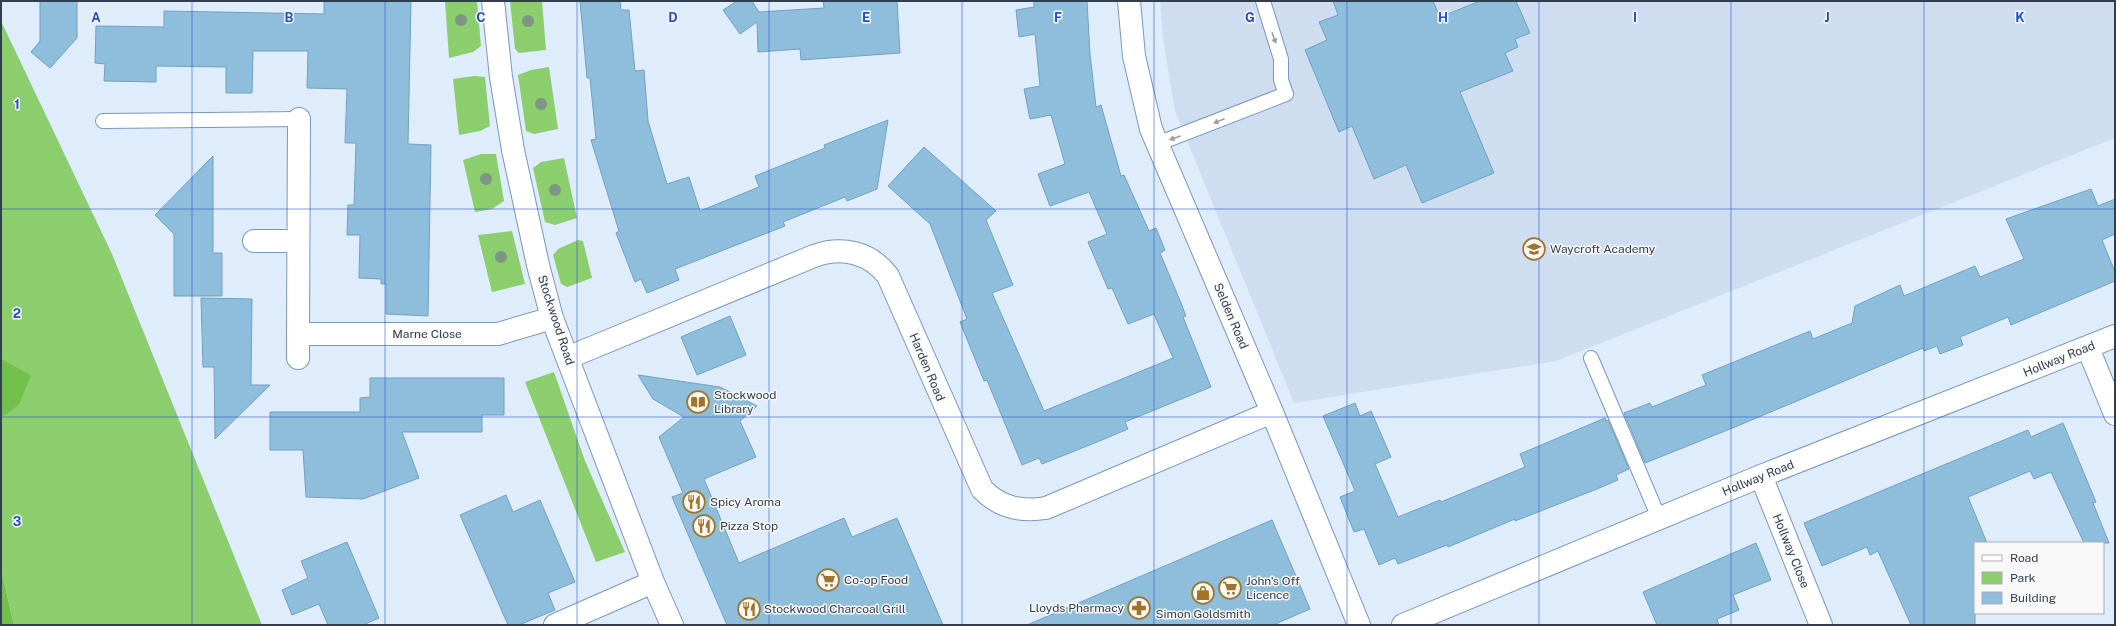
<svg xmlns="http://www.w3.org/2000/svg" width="2116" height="626" font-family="'Public Sans',sans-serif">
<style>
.built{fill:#cfddf0}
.green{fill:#8cce6d}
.forest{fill:#74c04d}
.building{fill:#8ebedb;stroke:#72a1be}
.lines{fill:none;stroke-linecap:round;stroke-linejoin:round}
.service-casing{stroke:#7a97bd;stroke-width:16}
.minor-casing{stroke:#7a97bd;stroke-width:24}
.service{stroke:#fff;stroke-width:14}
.minor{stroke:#fff;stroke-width:22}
.tree{fill:#7e9583}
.oneway{fill:#989ea6}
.grid{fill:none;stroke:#1d4ed8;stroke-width:1;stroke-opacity:0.55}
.labels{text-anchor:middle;stroke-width:3;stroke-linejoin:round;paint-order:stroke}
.poi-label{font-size:12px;fill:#323e4e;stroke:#f8f8f8;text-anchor:start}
.street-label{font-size:12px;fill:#323e4e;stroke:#f8f8f8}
.grid-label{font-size:13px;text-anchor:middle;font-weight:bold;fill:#1d4ed8;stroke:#f8f8f8;stroke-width:3;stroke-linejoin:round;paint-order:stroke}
</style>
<rect width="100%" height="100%" fill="#dfecfc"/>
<path class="built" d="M1160 1H2115V138L1556 361 1294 403 1175 111 1163 38Z"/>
<path class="green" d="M445 1H477L481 46 473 52 449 58Z
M510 1H542L546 50 519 53 515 49Z
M1 21 112 254 262 625H14L1 569V419L19 405 1 359Z
M549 67 558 129 534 134 526 131 518 75 531 70Z
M474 76 485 77 490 126 480 131 459 135 453 79Z
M481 154H496L504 201 492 209 475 212 463 160Z
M564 158 577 218 555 225 545 222 533 168 541 162Z
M512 231 525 284 492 292 478 235Z
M578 240 583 241 592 278 567 287 561 284 553 255 558 249Z
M554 372 585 461 625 552 596 562 525 382Z"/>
<path class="forest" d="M1 359 31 375 19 405 1 419Z
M1 569 14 625H1Z"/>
<path class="building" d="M40 1H77V38L50 68 31 52 40 41Z
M324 1H411L408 144 431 145 428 316 386 314V284H381V279L359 278 360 235H347L348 205H354L356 143H345L347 89 307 88 308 51H253L252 93H226V67L156 66V82L104 81 105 64 95 63 96 26 164 27V11L324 14Z
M580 1H620L621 10H629L635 71 644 70 648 121 667 184 689 177 700 211 759 187 755 176 825 148 824 145 888 120 877 189 847 201 845 197 783 222 785 226 675 269 679 280 647 293 641 279 635 282 616 233 619 231 591 140 596 139 590 78H587Z
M737 1H752L759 12 824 8 823 1H897L900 53 801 60 800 49 758 52 757 22 740 34 723 10Z
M1034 1H1087L1090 54 1096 107 1101 105 1121 176 1124 175 1149 231 1156 228 1165 250 1160 253 1181 303 1186 316 1183 317 1211 387 1125 422 1128 429 1097 442 1042 464 1039 458 1022 465 987 380 984 381 960 322 967 319 930 224 888 186 924 147 996 211 986 220 1013 285 992 293 1044 411 1173 358 1154 314 1128 324 1112 288 1108 289 1088 242 1107 234 1089 192 1050 206 1038 174 1065 164 1051 115 1030 119 1024 89 1040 86 1035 34 1019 37 1016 10 1034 7Z
M1333 1H1433L1440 17 1480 1H1516L1530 33 1515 39 1518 47 1505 53 1513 71 1460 92 1494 173 1422 203 1406 165 1374 179 1352 126 1339 132 1305 50 1327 40 1319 22 1338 15Z
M213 156V253H222V296H174V234L155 215Z
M2091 189 2098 206 2115 199V234L2102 240 2115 272V281L2011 325 2008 317 1960 337 1963 345 1940 354 1937 346 1924 351 1923 348 1735 427 1645 463 1624 413 1650 403 1652 407 1706 385 1702 375 1810 331 1813 339 1852 323 1855 306 1900 285 1904 296 1975 266 1980 277 2024 259 2006 219Z
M201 298 252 299 251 385H270L215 439 214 367H203Z
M730 316 746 355 697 375 681 337Z
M638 375 720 387 757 406 740 421 756 457 704 479 739 563 844 518 852 537 897 518 943 625H727L672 497 683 493 659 437 684 417 653 399Z
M370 378H504V415H482V432H402L419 478 363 499 306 497 303 450H270V412H360V398L370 397Z
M1355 403 1360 416 1371 411 1391 457 1375 464 1398 517 1440 500 1441 502 1525 467 1520 454 1605 418 1606 421 1608 420 1629 469 1616 475 1618 480 1597 489 1515 521V519L1448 547 1447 545 1398 564 1395 558 1379 565 1364 529 1354 532 1340 497 1355 491 1323 416Z
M2063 423 2096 502 2093 503 2109 543H2084L2051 472 2034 479 2030 471 1968 497 1987 543H1975V625H1911L1878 551 1870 555 1867 547 1822 566 1804 523 2028 430 2031 437Z
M506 495 513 512 540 500 575 582 548 593 555 610 519 625H508L460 515Z
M1272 520 1310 609 1273 625H1027Z
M347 542 379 618 363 625H328L319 604 292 615 282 590 308 578 301 561Z
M1756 543 1771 580 1733 595 1739 610 1717 619 1719 625H1657L1643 592Z"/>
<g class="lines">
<g class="service-casing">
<path id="service" d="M103 121 299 119
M1157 144 1286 94 1281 80V59L1263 1
M1591 358 1659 518"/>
</g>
<g class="minor-casing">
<path id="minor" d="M493 1 501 77 513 150 538 265 552 318 653 582 672 625
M1129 1 1134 56 1151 129 1272 412 1359 625
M299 119 298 334H498L552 318
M254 241H298
M2088 348 2115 414
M298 358V334
M567 358 814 256C842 246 870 252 888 276L982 489C1000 508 1021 512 1046 508L1272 412
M1761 476 1821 625
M555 625 653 582
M1403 625 1761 476 2115 336"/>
</g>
<use href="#service" class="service"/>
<use href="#minor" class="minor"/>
</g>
<g class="tree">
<circle cx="461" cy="20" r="6"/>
<circle cx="528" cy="21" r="6"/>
<circle cx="541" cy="104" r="6"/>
<circle cx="486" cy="179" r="6"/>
<circle cx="555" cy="190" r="6"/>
<circle cx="501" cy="257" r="6"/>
</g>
<defs><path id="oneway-solid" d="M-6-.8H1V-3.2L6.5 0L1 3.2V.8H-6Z"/></defs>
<g class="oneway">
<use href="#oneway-solid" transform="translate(1274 38) rotate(70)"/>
<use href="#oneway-solid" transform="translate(1219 121) rotate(158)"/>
<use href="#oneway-solid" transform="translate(1175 138) rotate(161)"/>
</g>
<path class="grid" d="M192 1V625M385 1V625M577 1V625M769 1V625M962 1V625M1154 1V625M1347 1V625M1539 1V625M1731 1V625M1924 1V625M1 209H2115M1 417H2115"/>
<defs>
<g id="school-ring" transform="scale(1.15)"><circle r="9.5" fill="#f8f8f8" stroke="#a27427" stroke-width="1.5"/><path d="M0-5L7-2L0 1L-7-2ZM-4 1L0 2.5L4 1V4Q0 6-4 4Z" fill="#a27427"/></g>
<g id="library-ring" transform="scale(1.15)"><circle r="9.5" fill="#f8f8f8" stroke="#a27427" stroke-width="1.5"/><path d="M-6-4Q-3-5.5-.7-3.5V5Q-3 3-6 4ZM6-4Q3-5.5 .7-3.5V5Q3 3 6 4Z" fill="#a27427"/></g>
<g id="restaurant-ring" transform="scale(1.15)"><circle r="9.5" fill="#f8f8f8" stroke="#a27427" stroke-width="1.5"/><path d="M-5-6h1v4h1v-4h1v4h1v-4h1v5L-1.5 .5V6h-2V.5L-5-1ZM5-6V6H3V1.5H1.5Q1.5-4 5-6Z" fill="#a27427"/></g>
<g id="supermarket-ring" transform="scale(1.15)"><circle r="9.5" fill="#f8f8f8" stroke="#a27427" stroke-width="1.5"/><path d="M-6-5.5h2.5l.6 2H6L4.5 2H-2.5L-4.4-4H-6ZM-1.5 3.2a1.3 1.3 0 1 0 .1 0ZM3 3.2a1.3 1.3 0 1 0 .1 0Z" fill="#a27427"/></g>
<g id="shop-ring" transform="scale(1.15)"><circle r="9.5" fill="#f8f8f8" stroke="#a27427" stroke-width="1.5"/><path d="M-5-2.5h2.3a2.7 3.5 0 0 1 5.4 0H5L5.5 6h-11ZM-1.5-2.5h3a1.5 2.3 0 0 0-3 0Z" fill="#a27427"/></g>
<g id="pharmacy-ring" transform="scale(1.15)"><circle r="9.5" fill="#f8f8f8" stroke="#a27427" stroke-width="1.5"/><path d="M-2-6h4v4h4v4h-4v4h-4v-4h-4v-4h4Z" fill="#a27427"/></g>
</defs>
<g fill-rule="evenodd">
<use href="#school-ring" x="1534" y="249"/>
<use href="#library-ring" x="698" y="402"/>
<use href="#restaurant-ring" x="694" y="502"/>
<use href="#restaurant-ring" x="704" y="526"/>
<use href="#supermarket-ring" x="828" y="580"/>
<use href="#supermarket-ring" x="1230" y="588"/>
<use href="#shop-ring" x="1203" y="593"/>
<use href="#pharmacy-ring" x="1139" y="608"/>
<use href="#restaurant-ring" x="749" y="609"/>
</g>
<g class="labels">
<g class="poi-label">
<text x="1550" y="253">Waycroft Academy</text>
<text x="714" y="399">Stockwood<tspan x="714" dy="14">Library</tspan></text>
<text x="710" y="506">Spicy Aroma</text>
<text x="720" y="530">Pizza Stop</text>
<text x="844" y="584">Co-op Food</text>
<text x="1246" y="585">John's Off<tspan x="1246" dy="14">Licence</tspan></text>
<text x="1124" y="612" text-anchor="end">Lloyds Pharmacy</text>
<text x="764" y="613">Stockwood Charcoal Grill</text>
<text x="1203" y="618" text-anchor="middle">Simon Goldsmith</text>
</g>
<g class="street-label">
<text transform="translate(1231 316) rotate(67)" y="4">Selden Road</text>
<text transform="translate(556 320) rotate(72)" y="4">Stockwood Road</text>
<text x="427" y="338">Marne Close</text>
<text transform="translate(2059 359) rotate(-22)" y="4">Hollway Road</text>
<text transform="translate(927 367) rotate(67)" y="4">Harden Road</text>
<text transform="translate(1758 478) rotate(-22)" y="4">Hollway Road</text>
<text transform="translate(1791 551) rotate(68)" y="4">Hollway Close</text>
</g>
</g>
<g class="grid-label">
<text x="96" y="22">A</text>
<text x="289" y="22">B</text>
<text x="481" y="22">C</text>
<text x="673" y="22">D</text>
<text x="866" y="22">E</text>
<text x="1058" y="22">F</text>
<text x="1250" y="22">G</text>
<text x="1443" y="22">H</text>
<text x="1635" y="22">I</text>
<text x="1827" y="22">J</text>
<text x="2020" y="22">K</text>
<text x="17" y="109">1</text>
<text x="17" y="318">2</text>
<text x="17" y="526">3</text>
</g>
<rect width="2116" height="626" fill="none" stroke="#323e4e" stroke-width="4"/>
<rect x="1974" y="542" width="130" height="72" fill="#f8f8f8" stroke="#a9aeb4"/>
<rect x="1982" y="555" width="20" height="6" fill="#ffffff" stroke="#a9aeb4"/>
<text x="2010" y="562" font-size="12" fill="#323e4e">Road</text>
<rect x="1982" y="572" width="20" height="12" fill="#8cce6d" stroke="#a9aeb4"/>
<text x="2010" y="582" font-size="12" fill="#323e4e">Park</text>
<rect x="1982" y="592" width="20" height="12" fill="#8ebedb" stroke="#a9aeb4"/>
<text x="2010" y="602" font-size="12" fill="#323e4e">Building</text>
</svg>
